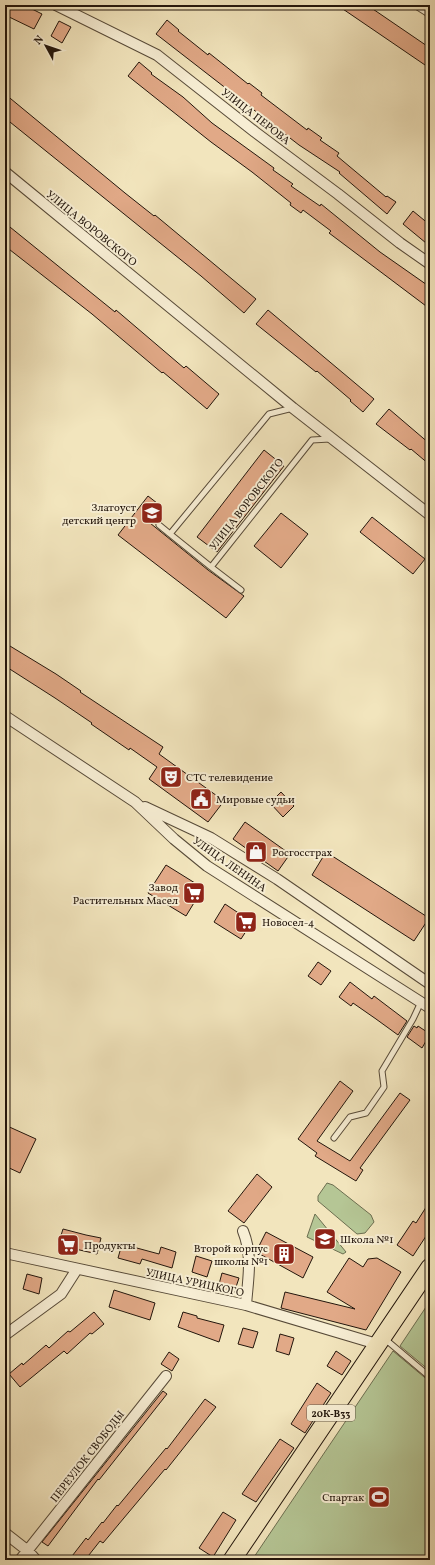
<svg xmlns="http://www.w3.org/2000/svg" width="435" height="1565" font-family="Vollkorn,serif">
<style>
.green{fill:#b5c695;stroke:#6c6e50}
.building{fill:#e1a987;stroke:#23160c}
.lines{fill:none;stroke-linecap:round;stroke-linejoin:round}
.service-casing{stroke:#574a38;stroke-width:7}
.minor-casing{stroke:#574a38;stroke-width:12}
.primary-casing{stroke:#23160c;stroke-width:19}
.service{stroke:#f7eed4;stroke-width:5}
.minor{stroke:#f7eed4;stroke-width:10}
.primary{stroke:#f2e5bd;stroke-width:17}
.labels{text-anchor:middle;stroke-width:4;stroke-linejoin:round;paint-order:stroke}
.shield{fill:#f7eed4;stroke:#635748;stroke-width:1}
.shield-label{font-size:10px;font-weight:bold;fill:#23160c}
.street-label{font-size:11px;fill:#23160c;stroke:#f7eed4}
.poi-label{font-size:11px;fill:#23160c;stroke:#f7eed4;text-anchor:start}
</style>
<rect width="100%" height="100%" fill="#f2e5bd"/>
<filter id="stains"><feTurbulence type="fractalNoise" baseFrequency=".005" numOctaves="4"/><feColorMatrix values="0 0 0 0 .2 0 0 0 0 .09 0 0 0 0 .02 0 0 0 .5 -.17"/></filter>
<radialGradient id="worn" r=".72"><stop offset=".6" stop-color="#630" stop-opacity="0"/><stop offset="1" stop-color="#630" stop-opacity=".3"/></radialGradient>
<path class="green" d="M327 1183 333 1185 371 1215 374 1222 365 1233 357 1234 318 1201V1196Z
M315 1214 346 1252 343 1254 307 1237Z
M430 1301V1371L400 1346Z
M393 1351 430 1382V1560H252Z"/>
<path class="building" d="M5 5H24L42 14 34 29 5 15Z
M337 5H367L430 48V58L425 65Z
M167 20 179 30 178 31 208 55 209 53 248 84 249 83 262 93 261 95 307 130 308 128 322 138 320 140 339 153 337 156 386 197 387 196 396 202 387 214 339 173 340 172 299 145 156 34Z
M59 21 71 27 62 43 51 36Z
M139 62 152 73 151 74 183 97 212 123 274 168 273 170 293 184 291 186 320 206 321 204 380 252 430 287V309L341 242 329 233 331 231 303 210 301 213 290 205 291 203 252 172 211 142 128 76Z
M5 94 125 193 154 216 155 215 256 299 244 313 201 276 5 118Z
M413 211 430 225V238L426 243 403 224Z
M5 223 115 312 116 310 184 368 186 366 219 394 207 409 163 372 162 373 92 314 5 246Z
M268 310 374 399 363 412 350 401 351 400 317 371 316 372 256 324Z
M389 409 430 444V465L411 449 410 450 376 424Z
M264 450 284 466 217 552 197 537Z
M148 496 162 507 150 523 208 570 244 596 226 618 118 535Z
M281 513 308 534 281 568 254 546Z
M372 517 425 559 413 574 360 532Z
M5 643 56 674 81 691 80 692 163 747 159 754 224 801 208 822 149 779 157 767 130 748 129 750 91 724 92 723 55 698 5 666Z
M281 792 294 806 283 817 270 803Z
M245 822 290 854 278 871 233 839Z
M326 852 429 918 414 941 312 875Z
M166 865 203 888 186 916 148 893Z
M225 904 252 922 241 939 214 922Z
M318 962 331 971 321 985 308 976Z
M350 982 372 999 374 996 407 1021 398 1035 376 1019 353 1003 351 1006 339 997Z
M414 1026 417 1028 418 1026 430 1034 422 1048 407 1037Z
M340 1081 353 1091 317 1141 350 1161 400 1093 410 1100 360 1168 363 1170 356 1181 315 1156 317 1153 298 1139Z
M5 1125 36 1139 20 1173 5 1166Z
M257 1174 272 1187 244 1223 228 1211Z
M430 1201V1230L413 1256 397 1245 413 1221 416 1223Z
M63 1229 86 1235 101 1238 97 1254 58 1245Z
M266 1232 313 1257 303 1278 256 1252Z
M122 1244 159 1254 161 1247 176 1252 172 1268 142 1259 140 1264 118 1258Z
M196 1256 212 1261 207 1277 192 1272Z
M349 1258 363 1267 368 1259 377 1258 401 1272 366 1330 281 1308 285 1292 355 1309 327 1292Z
M222 1273 239 1278 234 1293 218 1288Z
M27 1274 42 1278 39 1294 23 1289Z
M114 1290 155 1303 150 1320 109 1307Z
M94 1312 104 1324 92 1334 90 1333 67 1354 64 1351 20 1387 9 1374 22 1363 23 1365 46 1345 49 1348 68 1331 70 1332Z
M183 1312 197 1316V1318L224 1325 219 1342 178 1327Z
M243 1328 258 1332 253 1348 238 1344Z
M280 1334 294 1338 289 1355 276 1351Z
M336 1351 351 1361 342 1375 327 1366Z
M169 1352 179 1359 172 1371 161 1364Z
M317 1383 331 1393 305 1433 291 1424Z
M163 1391 167 1394 99 1480 98 1479 48 1546 42 1542Z
M205 1399 216 1407 166 1470 165 1469 103 1543 100 1541 85 1560H69L86 1538 88 1540 102 1522 103 1523 117 1505 118 1506 166 1448 167 1449Z
M280 1439 294 1448 256 1502 242 1494Z
M223 1512 236 1520 213 1557 199 1548Z"/>
<g class="lines">
<g class="service-casing">
<path id="service" d="M293 408 269 414 170 534 211 567 312 440 330 439
M159 525 170 534
M211 567 241 590
M334 1138 350 1117 366 1113 384 1087 382 1071 413 1019 421 1002
M385 1339 430 1377"/>
</g>
<g class="minor-casing">
<path id="minor" d="M56 5 157 55 255 132 338 194 400 243 430 264
M419 5 430 12
M5 172 293 408 430 515
M5 716 135 802 174 839 207 866 430 1008
M145 807 211 838 277 879 430 984
M243 1231C253 1256 248 1278 246 1305
M5 1253 246 1305 377 1344
M5 1335 61 1294 77 1269
M5 1533 28 1551 36 1560
M20 1560 166 1376"/>
</g>
<g class="primary-casing">
<path id="primary" d="M232 1560 430 1267"/>
</g>
<use href="#service" class="service"/>
<use href="#minor" class="minor"/>
<use href="#primary" class="primary"/>
</g>
<defs>
<g id="school-square" transform="scale(1.15)"><rect x="-9" y="-9" width="18" height="18" rx="4" fill="#8f2418" stroke="#f7eed4"/><path d="M0-5L7-2L0 1L-7-2ZM-4 1L0 2.5L4 1V4Q0 6-4 4Z" fill="#fff"/></g>
<g id="theatre-square" transform="scale(1.15)"><rect x="-9" y="-9" width="18" height="18" rx="4" fill="#8f2418" stroke="#f7eed4"/><path d="M-5-5.5Q0-4 5-5.5V0Q5 5 0 6Q-5 5-5 0ZM-3.3-2.5H-1v1.5H-3.3ZM1-2.5H3.3v1.5H1ZM-2.8 1Q0 5.5 2.8 1Z" fill="#fff"/></g>
<g id="civic-square" transform="scale(1.15)"><rect x="-9" y="-9" width="18" height="18" rx="4" fill="#8f2418" stroke="#f7eed4"/><path d="M-.6-6.5H3V-4.5H.6V-3L4-1V1h2V6H-6V1h2V-1L-.6-3ZM-1.2 2.5V6h2.4V2.5Z" fill="#fff"/></g>
<g id="shop-square" transform="scale(1.15)"><rect x="-9" y="-9" width="18" height="18" rx="4" fill="#8f2418" stroke="#f7eed4"/><path d="M-5-2.5h2.3a2.7 3.5 0 0 1 5.4 0H5L5.5 6h-11ZM-1.5-2.5h3a1.5 2.3 0 0 0-3 0Z" fill="#fff"/></g>
<g id="supermarket-square" transform="scale(1.15)"><rect x="-9" y="-9" width="18" height="18" rx="4" fill="#8f2418" stroke="#f7eed4"/><path d="M-6-5.5h2.5l.6 2H6L4.5 2H-2.5L-4.4-4H-6ZM-1.5 3.2a1.3 1.3 0 1 0 .1 0ZM3 3.2a1.3 1.3 0 1 0 .1 0Z" fill="#fff"/></g>
<g id="building-square" transform="scale(1.15)"><rect x="-9" y="-9" width="18" height="18" rx="4" fill="#8f2418" stroke="#f7eed4"/><path d="M-4-6H4V6H1V3H-1V6H-4ZM-2.5-4.3h1.7v1.8h-1.7ZM.8-4.3h1.7v1.8H.8ZM-2.5-1h1.7V.8h-1.7ZM.8-1h1.7V.8H.8Z" fill="#fff"/></g>
<g id="stadium-square" transform="scale(1.15)"><rect x="-9" y="-9" width="18" height="18" rx="4" fill="#8f2418" stroke="#f7eed4"/><path d="M0-5a6.5 5 0 1 0 0 10a6.5 5 0 1 0 0-10ZM-3.5-1.8h7v3.6h-7Z" fill="#fff"/></g>
</defs>
<g fill-rule="evenodd">
<use href="#school-square" x="152" y="513"/>
<use href="#theatre-square" x="171" y="777"/>
<use href="#civic-square" x="201" y="799"/>
<use href="#shop-square" x="256" y="852"/>
<use href="#supermarket-square" x="194" y="893"/>
<use href="#supermarket-square" x="246" y="922"/>
<use href="#school-square" x="325" y="1239"/>
<use href="#supermarket-square" x="68" y="1245"/>
<use href="#building-square" x="284" y="1254"/>
<use href="#stadium-square" x="379" y="1497"/>
</g>
<g class="labels">
<rect class="shield" x="307" y="1405" width="48" height="16" rx="3"/>
<g class="shield-label">
<text x="331" y="1417">20К-В33</text>
</g>
<g class="street-label">
<text transform="translate(256 116) rotate(38)" y="4">УЛИЦА ПЕРОВА</text>
<text transform="translate(92 228) rotate(39)" y="4">УЛИЦА ВОРОВСКОГО</text>
<text transform="translate(246 504) rotate(-52)" y="4">УЛИЦА ВОРОВСКОГО</text>
<text transform="translate(230 864) rotate(35)" y="4">УЛИЦА ЛЕНИНА</text>
<text transform="translate(195 1282) rotate(12)" y="4">УЛИЦА УРИЦКОГО</text>
<text transform="translate(87 1456) rotate(-52)" y="4">ПЕРЕУЛОК СВОБОДЫ</text>
</g>
<g class="poi-label">
<text x="136" y="511" text-anchor="end">Златоуст<tspan x="136" dy="13">детский центр</tspan></text>
<text x="186" y="781">СТС телевидение</text>
<text x="216" y="803">Мировые судьи</text>
<text x="272" y="856">Росгосстрах</text>
<text x="178" y="891" text-anchor="end">Завод<tspan x="178" dy="13">Растительных Масел</tspan></text>
<text x="262" y="926">Новосел-4</text>
<text x="340" y="1243">Школа №1</text>
<text x="84" y="1249">Продукты</text>
<text x="268" y="1252" text-anchor="end">Второй корпус<tspan x="268" dy="13">школы №1</tspan></text>
<text x="364" y="1501" text-anchor="end">Спартак</text>
</g>
</g>
<rect width="435" height="1565" fill="none" stroke="#f2e5bd" stroke-width="20"/>
<rect x="6" y="6" width="423" height="1553" fill="none" stroke="#23160c" stroke-width="2"/>
<rect x="10" y="10" width="415" height="1545" fill="none" stroke="#23160c"/>
<g transform="translate(46 46) rotate(310)" stroke="#f7eed4" stroke-width="3" paint-order="stroke">
<path d="M0-3L7 15L0 10L-7 15Z" fill="#23160c"/>
<text y="-6" font-size="11" font-weight="bold" text-anchor="middle" fill="#23160c">N</text>
</g>
<rect width="100%" height="100%" filter="url(#stains)"/>
<rect width="100%" height="100%" fill="url(#worn)"/>
</svg>
